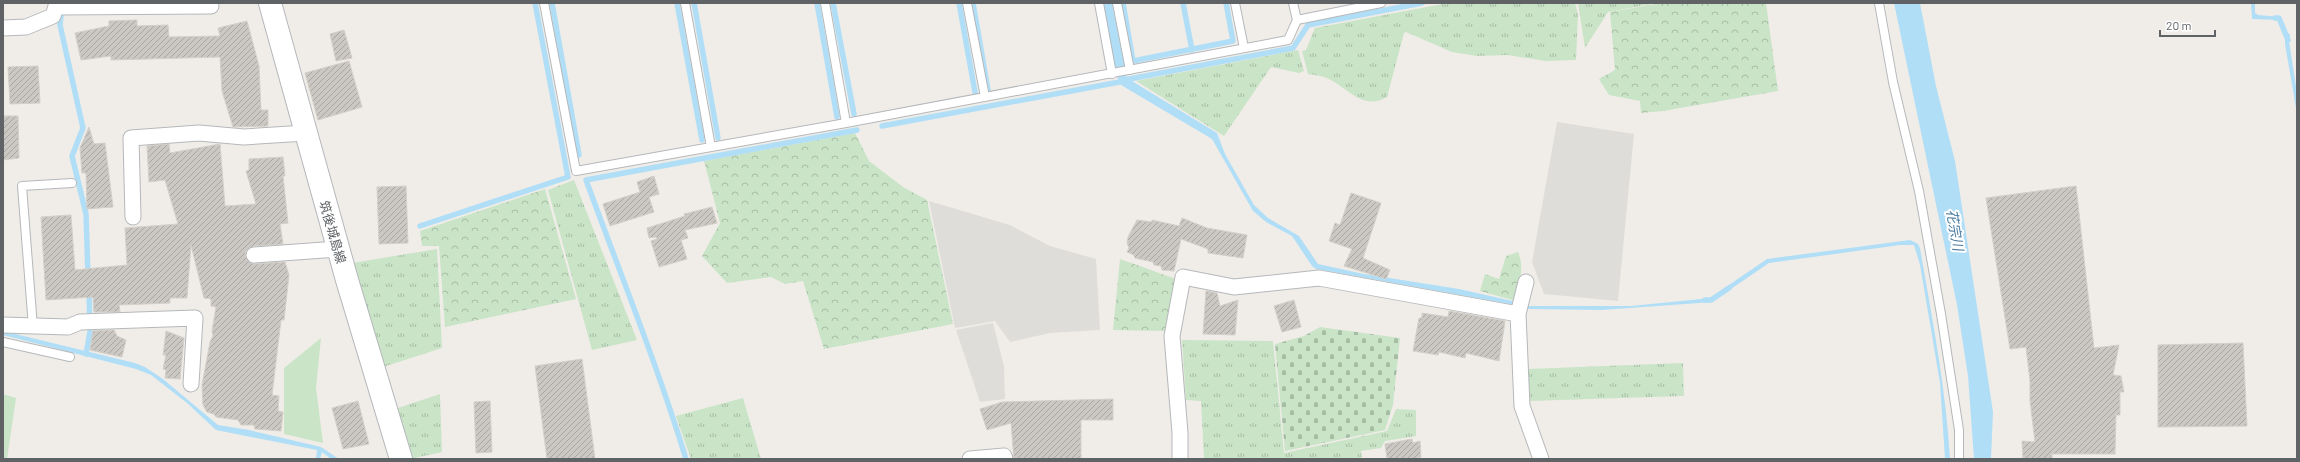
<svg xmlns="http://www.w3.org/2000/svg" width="2300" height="462" font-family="Barlow,'Noto Sans JP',sans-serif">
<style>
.industrial{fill:#dfddda}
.grass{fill:url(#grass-tufts)}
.forest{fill:url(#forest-crowns)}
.cemetery{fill:url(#cemetery-stones)}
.garden{fill:#cae4c7}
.water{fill:#b1def7}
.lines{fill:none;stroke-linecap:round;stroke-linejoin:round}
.stream{stroke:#b1def7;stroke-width:5.5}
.building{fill:url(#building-hatch);stroke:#d4cfc7}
.lane-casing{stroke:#b5b8bb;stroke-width:10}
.street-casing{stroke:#b5b8bb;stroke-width:17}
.secondary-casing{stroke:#b4b7bb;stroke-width:24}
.lane{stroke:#fff;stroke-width:8}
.street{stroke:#fff;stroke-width:15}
.secondary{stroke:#fff;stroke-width:22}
.labels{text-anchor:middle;stroke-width:4;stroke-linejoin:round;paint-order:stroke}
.street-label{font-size:13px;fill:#5f6366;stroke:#fff}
.water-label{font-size:14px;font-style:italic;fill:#4a7ba0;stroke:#fff}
</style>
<defs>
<pattern id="grass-tufts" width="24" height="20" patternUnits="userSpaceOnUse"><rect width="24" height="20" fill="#cae4c7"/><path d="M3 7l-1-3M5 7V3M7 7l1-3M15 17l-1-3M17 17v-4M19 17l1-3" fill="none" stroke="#a7bca5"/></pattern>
<pattern id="forest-crowns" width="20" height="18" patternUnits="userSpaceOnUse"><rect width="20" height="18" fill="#cae4c7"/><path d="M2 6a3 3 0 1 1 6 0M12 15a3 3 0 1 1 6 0" fill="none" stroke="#a7bca5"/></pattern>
<pattern id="cemetery-stones" width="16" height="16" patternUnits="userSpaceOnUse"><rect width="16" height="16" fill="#cae4c7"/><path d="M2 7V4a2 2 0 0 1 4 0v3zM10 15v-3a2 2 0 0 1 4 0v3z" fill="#a7bca5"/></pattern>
<pattern id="building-hatch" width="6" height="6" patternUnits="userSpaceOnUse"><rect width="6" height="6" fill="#cbc8c4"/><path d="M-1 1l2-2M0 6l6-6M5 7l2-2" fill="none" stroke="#a8a6a3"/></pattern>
</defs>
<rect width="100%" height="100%" fill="#f0ede8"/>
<path class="industrial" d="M1557 122 1634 134 1618 301 1544 294 1532 262Z
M929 201 1010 225 1050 246 1096 259 1100 330 1050 333 1010 342 995 321 955 328Z
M993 323 1004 366 1005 399 980 402 956 330Z"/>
<path class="grass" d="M1448 3H1575L1578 15 1576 60 1545 61 1508 55 1477 56 1452 52 1406 32 1404 33 1387 97C1363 111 1349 89 1329 79 1323 76 1315 75 1308 74L1302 51 1306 50 1315 28Z
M1578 3H1657L1608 12 1585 48Z
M1298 50 1304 71 1299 73 1271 67 1224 136 1136 81Z
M574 180 637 340 592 350 548 190Z
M437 249 442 348 383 367 352 263Z
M1182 340 1273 341 1284 453 1387 431 1396 409 1416 410V436L1385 441 1381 448 1361 451 1362 459H1204L1201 401 1186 400Z
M1683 363 1684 396 1529 401 1528 369Z
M440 394 442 452 410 459 395 409Z
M743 398 761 459H691L676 416Z"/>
<path class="forest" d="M1661 3H1766L1778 91 1663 111 1641 113 1640 101 1609 95 1599 79 1615 70 1610 12Z
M855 133 869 161 903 187 927 200 953 324 824 349 803 281 785 284 771 277 727 283 702 256 720 223 704 161Z
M545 189 576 299 445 327 439 246H422L420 231Z
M1518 252C1525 268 1519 284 1516 301L1480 291 1485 274 1499 279 1506 256Z
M1120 259 1176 279 1167 331 1113 330Z"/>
<path class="cemetery" d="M1320 327 1400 338 1393 405 1385 430 1285 451 1275 344 1304 336Z"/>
<path class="garden" d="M321 338 316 388 323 443 284 434V368Z
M3 394 16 398 7 459H3Z"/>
<path class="water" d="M1103 3H1112L1127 78 1217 133 1225 154 1254 205 1268 218 1299 236 1318 264 1364 274 1459 289 1517 302 1515 305 1316 269 1312 266 1292 236 1266 222 1253 211 1212 139 1121 85 1117 77Z
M1894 3H1920L1936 86 1955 161 1993 412 1991 459H1974L1968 376 1957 305Z
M2251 3H2255V13L2258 15 2281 17V20L2252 19Z
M2285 32 2290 34 2289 41 2297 93V114L2285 44Z
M1910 240 1918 244 1920 248C1932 318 1946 388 1950 459H1945L1940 383 1920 265 1914 245H1900L1769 263 1725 293 1723 289 1767 259Z
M1711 298 1713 302 1602 310 1528 309V306H1631Z
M3 331 135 363 145 367 163 379 218 425 249 430 321 447 339 459H331L322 452 320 459H316L317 450 216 430 187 403 151 375 136 369 3 335Z"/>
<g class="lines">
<path class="stream" d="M552 3 579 155
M677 3 702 140
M694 3 718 138
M817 3 837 117
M833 3 854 114
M959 3 975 92
M973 3 988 90
M1123 3 1133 61 1233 41 1226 3
M1183 3 1192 50
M62 7 60 25 83 128 72 156 86 214 88 275
M2275 18H2279L2288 40
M1124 80 1293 48 1308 25 1422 3
M882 126 1125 81
M420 226 568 177 535 3
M1705 300H1711L1729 288
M86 354 90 332 89 291
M686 459C657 364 620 273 586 180L857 130"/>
</g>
<path class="building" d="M137 20V26L168 25 169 37 220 36 218 28 247 21 259 66 261 110H268V126L233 127 222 91 220 57 111 60V56L81 60 75 33 109 26V21Z
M344 30 352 58 336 61 330 34Z
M349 61 362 107 318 120 305 73Z
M38 66 40 103 10 104 8 67Z
M3 116H18L19 158 3 160Z
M89 127 94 144 105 143 113 207 87 209 86 173H82L80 148Z
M169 144 170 153 220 144 225 206 256 204 246 171 249 170V159L283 157 285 176H283L288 223 280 224 283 244 253 246 246 251 245 255 247 260 254 264 285 262 289 275 284 320H281L272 395 279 396 278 411 283 412 281 431 255 429 254 425H241L238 420 216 417 214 414 207 412 203 405 202 385 210 342 213 336 212 331 216 307 211 306V299L204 298 191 245 187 298H170V303L119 305 120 312H94L93 297 46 300 41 217 71 215 75 270 127 265 125 228 178 224 165 180 149 182 147 146Z
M654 176 659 194 649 197 654 212 610 226 603 204 640 192 637 182Z
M406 186 408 243 379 244 377 187Z
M2076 186 2094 348 2119 345 2113 375 2121 376 2124 392H2120V415H2116L2115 454H2052V459H2023L2022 441 2035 442 2030 401V381L2026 347 2010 349 1986 198Z
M1351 193 1381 203 1363 258 1390 270 1386 279 1344 266 1352 249 1329 241 1335 223 1340 225Z
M712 207 717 223 685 230 688 238 681 240 687 259 659 267 651 241 657 239 656 237 649 238 647 228 685 216 684 214Z
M1182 218 1207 228 1247 235 1243 258 1208 253V249L1181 239 1174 271 1162 270 1161 266 1154 265 1153 262 1135 258 1134 255 1127 252 1129 248 1127 243 1128 237 1137 220 1152 222V220L1179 226Z
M1206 291 1217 293 1220 306 1238 300 1235 335 1203 334Z
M1294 300 1301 327 1282 332 1274 306Z
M1449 311 1505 321 1499 361 1466 353 1465 358 1439 352 1438 355 1413 351 1419 318H1422V313L1448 317Z
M114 330 117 336 126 340 122 357 90 350 93 331Z
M166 331 184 338 180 379 165 378 166 370 163 369 166 355H163Z
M2243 343 2247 426 2158 427V345Z
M582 359 595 459H547L535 366Z
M1113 399V420H1081V459H1014L1011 423 987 430 980 409 1002 402Z
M358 401 369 444 343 449 332 408Z
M490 401 492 452 476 453 474 402Z
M1412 439 1413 443 1420 441 1421 457 1412 459H1387L1385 444Z"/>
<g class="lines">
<g class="lane-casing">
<path id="lane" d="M544 3 576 171 846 123 1288 40 1297 20 1293 3
M685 3 711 147
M825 3 846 123
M967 3 985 97
M1099 3 1112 74
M1117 3 1130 70
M1235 3 1244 48
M1879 3 1893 82 1919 191 1941 314 1959 430V459
M1297 20 1381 3
M33 327 22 186 72 183
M3 342 70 357"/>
</g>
<g class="street-casing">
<path id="street" d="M56 7 211 6
M3 28 26 27 53 16 57 3
M133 217 131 138 199 133 244 137 306 133
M254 255 338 249
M1526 282 1518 314 1522 406 1541 459
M3 325 68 327 80 322 195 318 191 384
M970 459 1004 456 1005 459
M1180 459V433L1172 336 1183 277 1234 287 1319 278 1518 314"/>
</g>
<g class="secondary-casing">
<path id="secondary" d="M270 3 347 280 401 459"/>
</g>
<use href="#lane" class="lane"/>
<use href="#street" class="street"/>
<use href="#secondary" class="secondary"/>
</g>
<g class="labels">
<g class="street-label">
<text transform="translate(333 232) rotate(74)" y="5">筑後城島線</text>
</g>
<g class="water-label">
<text transform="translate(1955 230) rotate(80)" y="5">花宗川</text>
</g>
</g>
<rect width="2300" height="462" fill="none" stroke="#5f6366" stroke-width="8"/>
<path d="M2160 30v6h55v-6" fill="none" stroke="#5f6366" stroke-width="2"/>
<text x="2166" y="30" font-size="12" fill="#5f6366" stroke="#ffffff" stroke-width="3" paint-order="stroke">20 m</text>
</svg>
